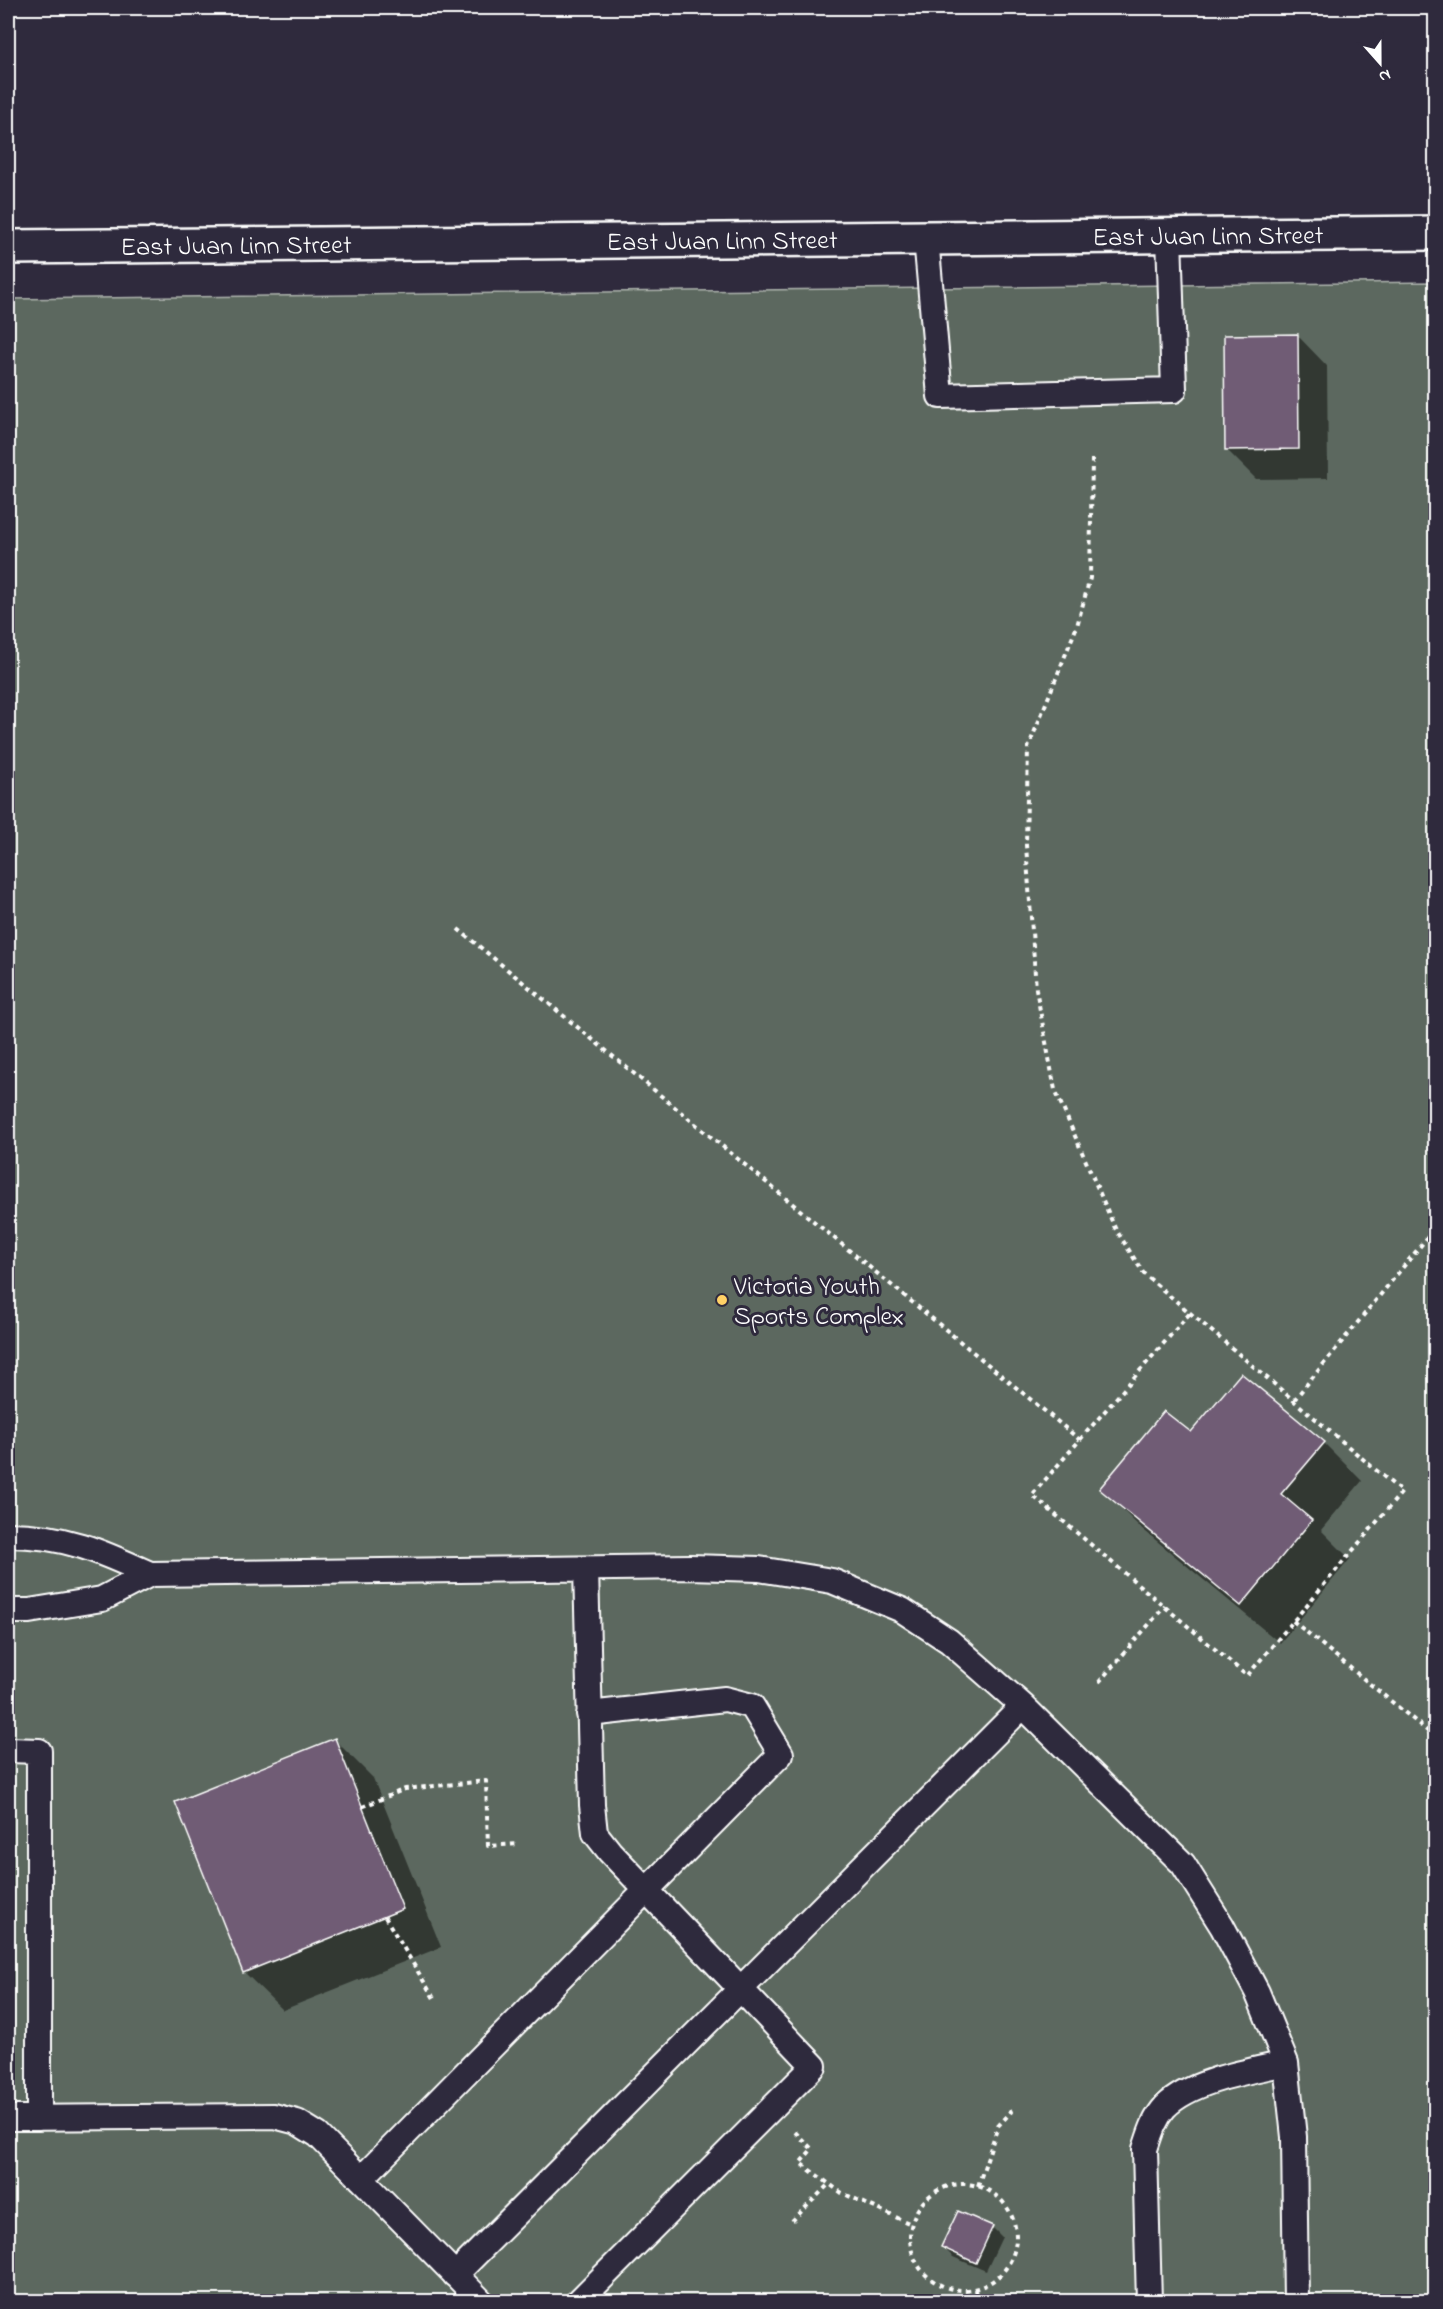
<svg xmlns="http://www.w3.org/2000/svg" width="1443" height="2309" font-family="'Indie Flower',sans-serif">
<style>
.green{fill:#5c685e;stroke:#aeb4ae;stroke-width:1.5}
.shadow{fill:#0007}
.building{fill:#705c75;stroke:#fff;stroke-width:1.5}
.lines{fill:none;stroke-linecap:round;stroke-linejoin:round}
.lane-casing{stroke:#fff;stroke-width:28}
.street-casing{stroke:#fff;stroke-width:38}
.path{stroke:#fff;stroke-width:4;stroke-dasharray:4.5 4.5;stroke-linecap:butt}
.lane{stroke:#2f2a3d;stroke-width:24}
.street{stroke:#2f2a3d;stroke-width:33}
.poi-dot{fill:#ffd166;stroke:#2f2a3d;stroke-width:2}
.labels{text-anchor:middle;stroke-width:6;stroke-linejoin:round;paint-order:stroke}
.street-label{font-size:26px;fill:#fff;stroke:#2f2a3d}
.poi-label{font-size:26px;fill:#fff;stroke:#2f2a3d;text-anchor:start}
</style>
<rect width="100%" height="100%" fill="#2f2a3d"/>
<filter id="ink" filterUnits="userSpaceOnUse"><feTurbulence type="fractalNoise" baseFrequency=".0167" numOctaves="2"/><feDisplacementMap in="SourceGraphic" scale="12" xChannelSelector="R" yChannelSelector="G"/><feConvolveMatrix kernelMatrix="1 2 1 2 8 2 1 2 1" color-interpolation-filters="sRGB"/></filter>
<g filter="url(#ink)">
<path class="green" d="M1435 282V2301H8V299Z"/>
<path class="shadow" d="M1389 8H1423V11L1392 10Z
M1298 336 1327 366 1328 478 1256 479 1226 449Z
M1191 1434 1324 1443 1362 1481 1321 1530 1350 1559 1280 1643 1140 1527 1101 1489Z
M335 1740 373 1778 441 1947 283 2010 244 1972Z
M992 2227 1002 2237 986 2271 953 2257 943 2247Z"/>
<path class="building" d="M1298 334 1299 449 1225 450 1224 335Z
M1241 1373 1325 1442 1281 1494 1312 1520 1241 1606 1099 1489 1164 1411 1191 1432Z
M335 1738 403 1909 243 1973 175 1802Z
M958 2211 993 2226 976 2263 941 2247Z"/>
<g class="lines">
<g class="lane-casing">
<path id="lane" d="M926 238 940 396 1174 390 1169 236
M8 1535C64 1535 100 1551 150 1574L102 1599 29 1611H8
M150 1574 690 1567 759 1569 832 1581 902 1610 949 1641 1023 1706 1183 1864 1222 1926 1257 1992 1286 2063 1294 2137 1296 2302
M8 1750 39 1751V2118
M8 2118 274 2116 297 2122 318 2135 482 2302
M361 2179 781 1754 752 1706 725 1699 589 1714
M455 2275 1023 1706
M578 2302 814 2066 610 1852 595 1833 592 1805 586 1569
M1149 2302 1145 2149C1150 2134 1154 2119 1165 2107 1192 2080 1250 2071 1286 2063"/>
</g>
<g class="street-casing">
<g id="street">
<path id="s1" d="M8 247 1436 233"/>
</g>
</g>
<path class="path" d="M1092 459 1090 578 1077 626 1028 748 1026 845 1036 989 1055 1090 1115 1228 1144 1274 1402 1492 1247 1676 1032 1495 1190 1313
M458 929 1080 1440
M1294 1400 1436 1227
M1293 1621 1436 1738
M1099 1682 1165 1606
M362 1807 405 1789 486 1781 488 1846 518 1844
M385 1917 435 2000
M795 2132 812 2149 800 2163 842 2193 911 2224
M910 2237a53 53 0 1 1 106 0a53 53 0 1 1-106 0Z
M978 2186 998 2126 1011 2112 1009 2108
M792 2221 829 2184
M975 2289 977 2302"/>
<use href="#lane" class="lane"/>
<use href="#street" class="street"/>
</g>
</g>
<circle class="poi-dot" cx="722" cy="1300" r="6"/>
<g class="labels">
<g class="street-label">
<text dy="9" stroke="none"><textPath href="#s1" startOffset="1200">East Juan Linn Street</textPath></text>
<text dy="9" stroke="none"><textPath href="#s1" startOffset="714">East Juan Linn Street</textPath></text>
<text dy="9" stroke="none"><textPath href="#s1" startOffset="228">East Juan Linn Street</textPath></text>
</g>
<g class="poi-label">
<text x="734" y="1294">Victoria Youth<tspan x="734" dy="30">Sports Complex</tspan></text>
</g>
</g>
<rect width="1443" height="2309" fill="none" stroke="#2f2a3d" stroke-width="30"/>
<rect x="15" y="15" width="1413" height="2279" fill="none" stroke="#fff" stroke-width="2" filter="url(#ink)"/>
<g transform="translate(1380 63) rotate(159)" stroke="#2f2a3d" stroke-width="4.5" paint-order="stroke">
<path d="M0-4.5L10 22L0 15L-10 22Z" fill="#ffffff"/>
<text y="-9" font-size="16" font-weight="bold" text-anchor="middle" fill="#ffffff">N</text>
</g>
</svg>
